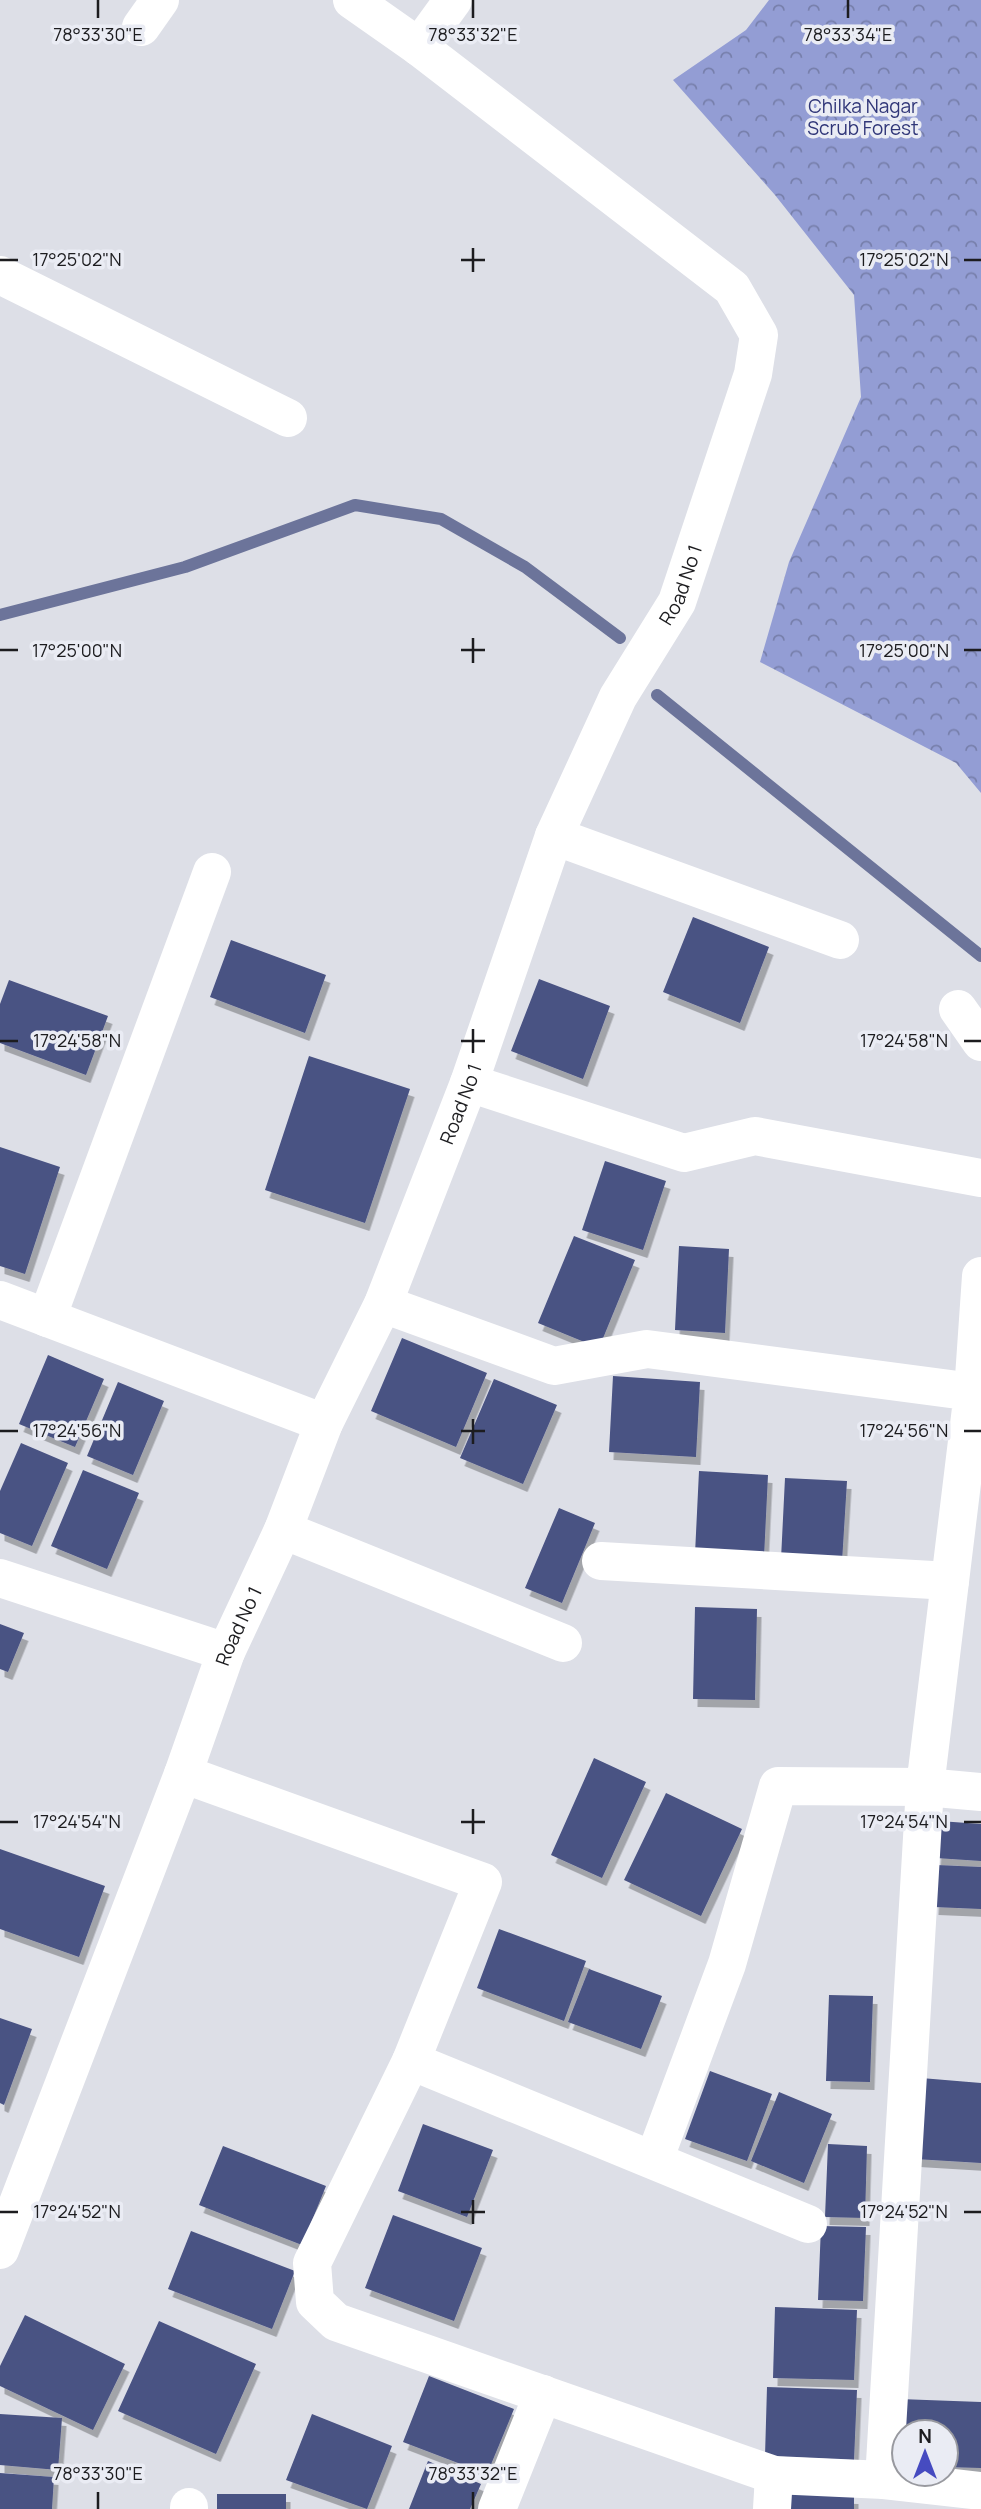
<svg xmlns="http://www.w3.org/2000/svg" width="981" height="2509" font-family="Manrope,sans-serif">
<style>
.forest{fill:url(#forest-crowns)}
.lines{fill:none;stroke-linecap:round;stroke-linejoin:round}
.stream{stroke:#6c749a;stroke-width:12}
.building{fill:#495283;filter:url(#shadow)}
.minor{stroke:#fff;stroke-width:38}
.ticks{fill:none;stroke:#1c1c1f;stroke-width:2.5}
.labels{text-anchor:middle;stroke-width:7;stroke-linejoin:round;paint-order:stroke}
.park-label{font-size:19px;fill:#303678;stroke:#eaecf4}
.street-label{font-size:19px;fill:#1c1c1f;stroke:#eaecf4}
.ticks-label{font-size:18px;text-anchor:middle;fill:#1c1c1f;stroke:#eaecf4;stroke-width:7;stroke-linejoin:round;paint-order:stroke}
</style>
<defs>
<pattern id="forest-crowns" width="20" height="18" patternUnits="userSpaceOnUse" patternTransform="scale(1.75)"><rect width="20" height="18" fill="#939dd4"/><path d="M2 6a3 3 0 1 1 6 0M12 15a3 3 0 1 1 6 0" fill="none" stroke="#777fab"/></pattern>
<filter id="shadow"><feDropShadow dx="4.5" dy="8" stdDeviation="0" flood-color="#0004"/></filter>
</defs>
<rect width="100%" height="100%" fill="#dddfe7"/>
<path class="forest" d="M769 0H981V793L956 763 760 662 789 562 861 397 854 295 775 195 673 80 746 30Z"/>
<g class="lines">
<path class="stream" d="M0 615 185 567 355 505 441 519 525 567 620 638
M657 695 981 956"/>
</g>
<path class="building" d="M693 917 769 947 740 1023 663 992Z
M231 940 326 975 305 1033 210 997Z
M539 979 610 1006 583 1079 511 1051Z
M9 980 108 1016 86 1075 0 1043V1004Z
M309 1056 410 1089 365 1223 265 1190Z
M0 1147 60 1167 25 1274 0 1266Z
M605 1161 666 1181 643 1250 582 1230Z
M574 1236 635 1260 599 1348 538 1323Z
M679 1246 729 1249 725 1333 675 1330Z
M402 1338 487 1373 456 1447 371 1411Z
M48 1355 104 1379 75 1447 19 1424Z
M613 1376 700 1382 696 1457 609 1452Z
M494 1379 557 1405 523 1484 460 1458Z
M118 1382 164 1401 133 1475 87 1456Z
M21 1443 68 1463 32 1546 0 1533V1491Z
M83 1470 139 1493 107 1569 51 1546Z
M699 1471 768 1475 764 1557 695 1554Z
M785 1478 847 1481 842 1562 781 1559Z
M559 1508 595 1523 562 1603 525 1588Z
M695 1607 757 1609 755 1700 693 1699Z
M0 1624 24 1633 8 1672 0 1669Z
M594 1758 646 1782 602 1878 551 1855Z
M666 1793 742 1829 701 1916 624 1880Z
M939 1821 981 1824V1861L936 1858Z
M0 1849 105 1886 79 1957 0 1929Z
M936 1865 981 1867V1909L934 1907Z
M499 1929 586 1961 564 2021 477 1988Z
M589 1969 662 1996 641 2049 568 2022Z
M829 1995 873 1996 870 2082 826 2081Z
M0 2018 32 2029 4 2105 0 2103Z
M710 2071 772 2094 747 2161 685 2139Z
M921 2078 981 2083V2163L915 2159Z
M779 2092 832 2114 804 2183 751 2161Z
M423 2124 493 2150 467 2217 398 2191Z
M828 2144 867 2146 865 2218 825 2217Z
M223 2146 326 2186 302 2245 199 2205Z
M393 2215 482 2248 454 2321 365 2288Z
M821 2226 866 2227 863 2301 818 2300Z
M191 2231 295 2271 272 2329 168 2289Z
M775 2307 857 2310 854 2380 773 2378Z
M25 2315 125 2364 93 2430 0 2386V2366Z
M159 2321 256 2364 216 2454 118 2411Z
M429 2376 514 2409 487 2474 403 2442Z
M767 2387 857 2390 854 2460 765 2456Z
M899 2399 981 2402V2468L946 2467V2432H904Z
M0 2414 62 2418 58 2470 0 2465Z
M312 2414 392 2446 367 2509 286 2480Z
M428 2461 481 2484 470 2509H409Z
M0 2473 54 2477 52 2509H0Z
M217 2494H286V2509H217Z
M787 2494 854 2496V2509H786Z"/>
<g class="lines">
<g class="minor">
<path d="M141 27 160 0"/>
<path d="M419 47 453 0"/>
<path d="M0 275 288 418"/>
<path d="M554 836 840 940"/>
<path d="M958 1009 981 1042"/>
<path d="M469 1083 684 1153 755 1136 981 1178"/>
<path d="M0 1300 324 1423"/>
<path d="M383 1304 554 1366 647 1349 973 1392 925 1787 778 1786 727 1964 654 2160"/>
<path d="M47 1318 212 872"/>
<path d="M973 1392 981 1276"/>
<path d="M283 1530 563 1643"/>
<path d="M601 1561 950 1581"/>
<path d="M0 1578 226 1652"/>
<path d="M183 1774 483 1882 411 2061 312 2263 315 2302 336 2322 774 2475 884 2480 925 1787 981 1792"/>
<path d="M411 2061 808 2224"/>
<path id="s1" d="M0 2250 183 1774 226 1652 283 1530 324 1423 383 1304 469 1083 554 836 618 697 677 602 753 374 759 335 732 288 419 47 352 0"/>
<path d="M884 2480 981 2491"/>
<path d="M189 2509V2507"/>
<path d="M497 2509 543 2394"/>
<path d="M772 2509 774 2475"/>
</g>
</g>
<path class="ticks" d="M98 0V18M473 0V18M848 0V18M473 248V272M0 260H18M461 260H485M964 260H981M473 638V663M0 650H18M461 650H485M964 650H981M473 1029V1053M0 1041H18M461 1041H485M964 1041H981M473 1419V1444M0 1431H18M461 1431H485M964 1431H981M473 1809V1834M0 1822H18M461 1822H485M964 1822H981M473 2200V2224M0 2212H18M461 2212H485M964 2212H981M98 2492V2509M473 2492V2509"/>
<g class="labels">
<g class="park-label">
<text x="863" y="113">Chilka Nagar<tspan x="863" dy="22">Scrub Forest</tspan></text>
</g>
<g class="street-label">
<text dy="7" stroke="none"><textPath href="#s1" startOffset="1802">Road No 1</textPath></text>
<text dy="7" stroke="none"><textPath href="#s1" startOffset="1236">Road No 1</textPath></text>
<text dy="7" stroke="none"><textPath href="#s1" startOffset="668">Road No 1</textPath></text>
</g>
</g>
<g class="ticks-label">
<text x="98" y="41">78°33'30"E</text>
<text x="473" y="41">78°33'32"E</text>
<text x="848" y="41">78°33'34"E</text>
<text x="77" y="266">17°25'02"N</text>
<text x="904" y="266">17°25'02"N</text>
<text x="77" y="657">17°25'00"N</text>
<text x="904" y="657">17°25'00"N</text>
<text x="77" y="1047">17°24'58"N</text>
<text x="904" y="1047">17°24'58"N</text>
<text x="77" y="1437">17°24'56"N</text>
<text x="904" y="1437">17°24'56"N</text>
<text x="77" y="1828">17°24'54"N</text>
<text x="904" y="1828">17°24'54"N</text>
<text x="77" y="2218">17°24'52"N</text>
<text x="904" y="2218">17°24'52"N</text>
<text x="98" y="2480">78°33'30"E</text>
<text x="473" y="2480">78°33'32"E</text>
</g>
<g transform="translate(925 2453)"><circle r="33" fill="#eaecf4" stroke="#98999f" stroke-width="2"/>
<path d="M0-5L12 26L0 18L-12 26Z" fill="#464bc0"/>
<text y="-10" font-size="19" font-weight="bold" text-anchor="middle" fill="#1c1c1f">N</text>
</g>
</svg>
